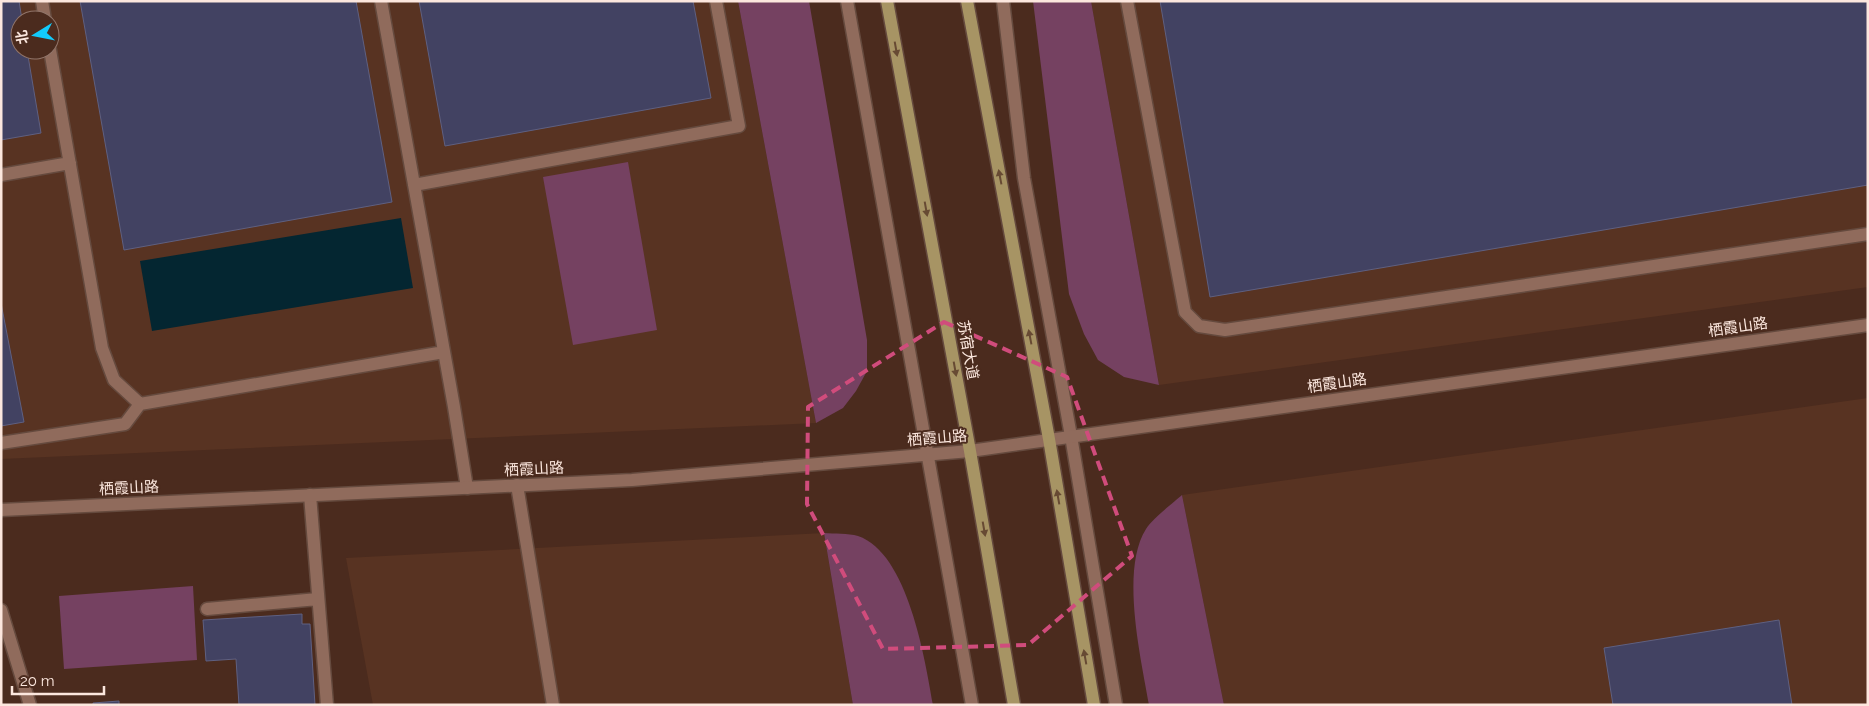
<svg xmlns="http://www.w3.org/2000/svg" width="1869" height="706" font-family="Raleway,'Noto Sans SC',sans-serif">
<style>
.built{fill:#583322;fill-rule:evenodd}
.green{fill:#754161}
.water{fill:#042631}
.building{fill:#424262;stroke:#5f6081}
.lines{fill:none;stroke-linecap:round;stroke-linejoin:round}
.lane-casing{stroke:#654a3e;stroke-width:15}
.secondary-casing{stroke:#654a3e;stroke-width:15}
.primary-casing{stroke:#654a3e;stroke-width:15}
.lane{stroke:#906b5c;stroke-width:12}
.secondary{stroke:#906b5c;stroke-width:12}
.primary{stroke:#a79464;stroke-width:12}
.oneway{fill:#674a33}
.marked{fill:none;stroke:#d04c7c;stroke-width:4;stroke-dasharray:10 6;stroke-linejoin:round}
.labels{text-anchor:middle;stroke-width:4;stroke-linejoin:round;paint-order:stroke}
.street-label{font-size:15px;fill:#fce7de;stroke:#4b2b1e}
</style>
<rect width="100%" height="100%" fill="#4b2b1e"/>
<path class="built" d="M1 1H738L816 423 1 459ZM20 20H50V50H20Z
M1091 1H1868V287L1159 385Z
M1868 398V705H1224L1182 495Z
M824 533 853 705H373L346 558Z"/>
<path class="green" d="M738 1H809L867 340V371L856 391 843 408 816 423Z
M1033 1H1091L1159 385 1124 377 1098 360 1084 334 1069 294Z
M628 162 657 330 573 345 543 177Z
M1182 495 1224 705H1149C1141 658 1120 570 1146 529 1152 519 1173 503 1182 495Z
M824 533C834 534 848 533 858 536 908 553 925 659 933 705H853Z
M193 586 197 660 64 669 59 596Z"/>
<path class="water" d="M401 218 413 288 152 331 140 261Z"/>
<path class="building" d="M1 1H19L22 20H20V50H27L41 133 1 140Z
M80 1H356L392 202 124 250Z
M419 1H693L711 98 445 146Z
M1160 1H1868V185L1210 297Z
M1 303 24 422 1 426Z
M302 614V624H310L315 705H239L236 659 206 661 203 620Z
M1779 620 1792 705H1613L1604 648Z
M119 701V705H93V703Z"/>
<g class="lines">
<g class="lane-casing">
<path id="lane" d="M42 1 45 20
M381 1 454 407 467 488
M847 1 972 705
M1003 1 1024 178 1071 436 1116 705
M1127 1 1185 312 1199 326 1225 330 1868 234
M50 50 102 348 114 380 140 404 444 352
M1 175 70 163
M414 185 739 126 716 1
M1 443 125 424 140 404
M517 485 553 705
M310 495 327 705
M207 609 318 599
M1 610 30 705"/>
</g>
<g class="secondary-casing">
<path id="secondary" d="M1 510 632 480 970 451 1868 325"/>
</g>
<g class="primary-casing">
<path id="primary" d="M887 1 970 451 1014 705
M967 1 1049 439 1094 705"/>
</g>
<use href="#lane" class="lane"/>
<use href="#secondary" class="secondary"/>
<use href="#primary" class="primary"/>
</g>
<defs><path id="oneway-solid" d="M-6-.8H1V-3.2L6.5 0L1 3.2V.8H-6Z" transform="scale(1.25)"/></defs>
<g class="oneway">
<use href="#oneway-solid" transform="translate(896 49) rotate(80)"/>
<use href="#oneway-solid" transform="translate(1000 177) rotate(-101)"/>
<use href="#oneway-solid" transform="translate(926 209) rotate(80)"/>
<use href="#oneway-solid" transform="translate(1030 337) rotate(-101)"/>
<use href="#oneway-solid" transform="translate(955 369) rotate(80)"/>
<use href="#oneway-solid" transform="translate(1058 497) rotate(-100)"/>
<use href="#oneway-solid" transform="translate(984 529) rotate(80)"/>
<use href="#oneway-solid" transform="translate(1085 657) rotate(-100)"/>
</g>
<path class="marked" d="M944 322 1067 377 1132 556 1028 645 883 649 807 504 808 407Z"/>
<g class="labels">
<g class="street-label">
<text transform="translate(1738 327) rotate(-8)" y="5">栖霞山路</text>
<text transform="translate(968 350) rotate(80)" y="5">苏宿大道</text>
<text transform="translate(1337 383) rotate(-8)" y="5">栖霞山路</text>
<text transform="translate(937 438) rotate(-5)" y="5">栖霞山路</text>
<text transform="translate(534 469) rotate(-3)" y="5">栖霞山路</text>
<text transform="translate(129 488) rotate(-3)" y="5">栖霞山路</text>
</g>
</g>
<rect width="1869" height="706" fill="none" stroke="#fce7de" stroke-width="5"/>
<g transform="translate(35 35) rotate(260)"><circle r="24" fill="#4b2b1e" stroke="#92766b"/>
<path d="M0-4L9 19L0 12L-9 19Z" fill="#12cafb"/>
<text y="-8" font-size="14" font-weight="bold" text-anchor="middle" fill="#fce7de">北</text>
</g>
<path d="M12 686v8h92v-8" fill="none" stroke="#fce7de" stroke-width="2.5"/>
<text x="20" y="686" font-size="15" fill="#fce7de" stroke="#4b2b1e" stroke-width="4" paint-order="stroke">20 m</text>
</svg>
